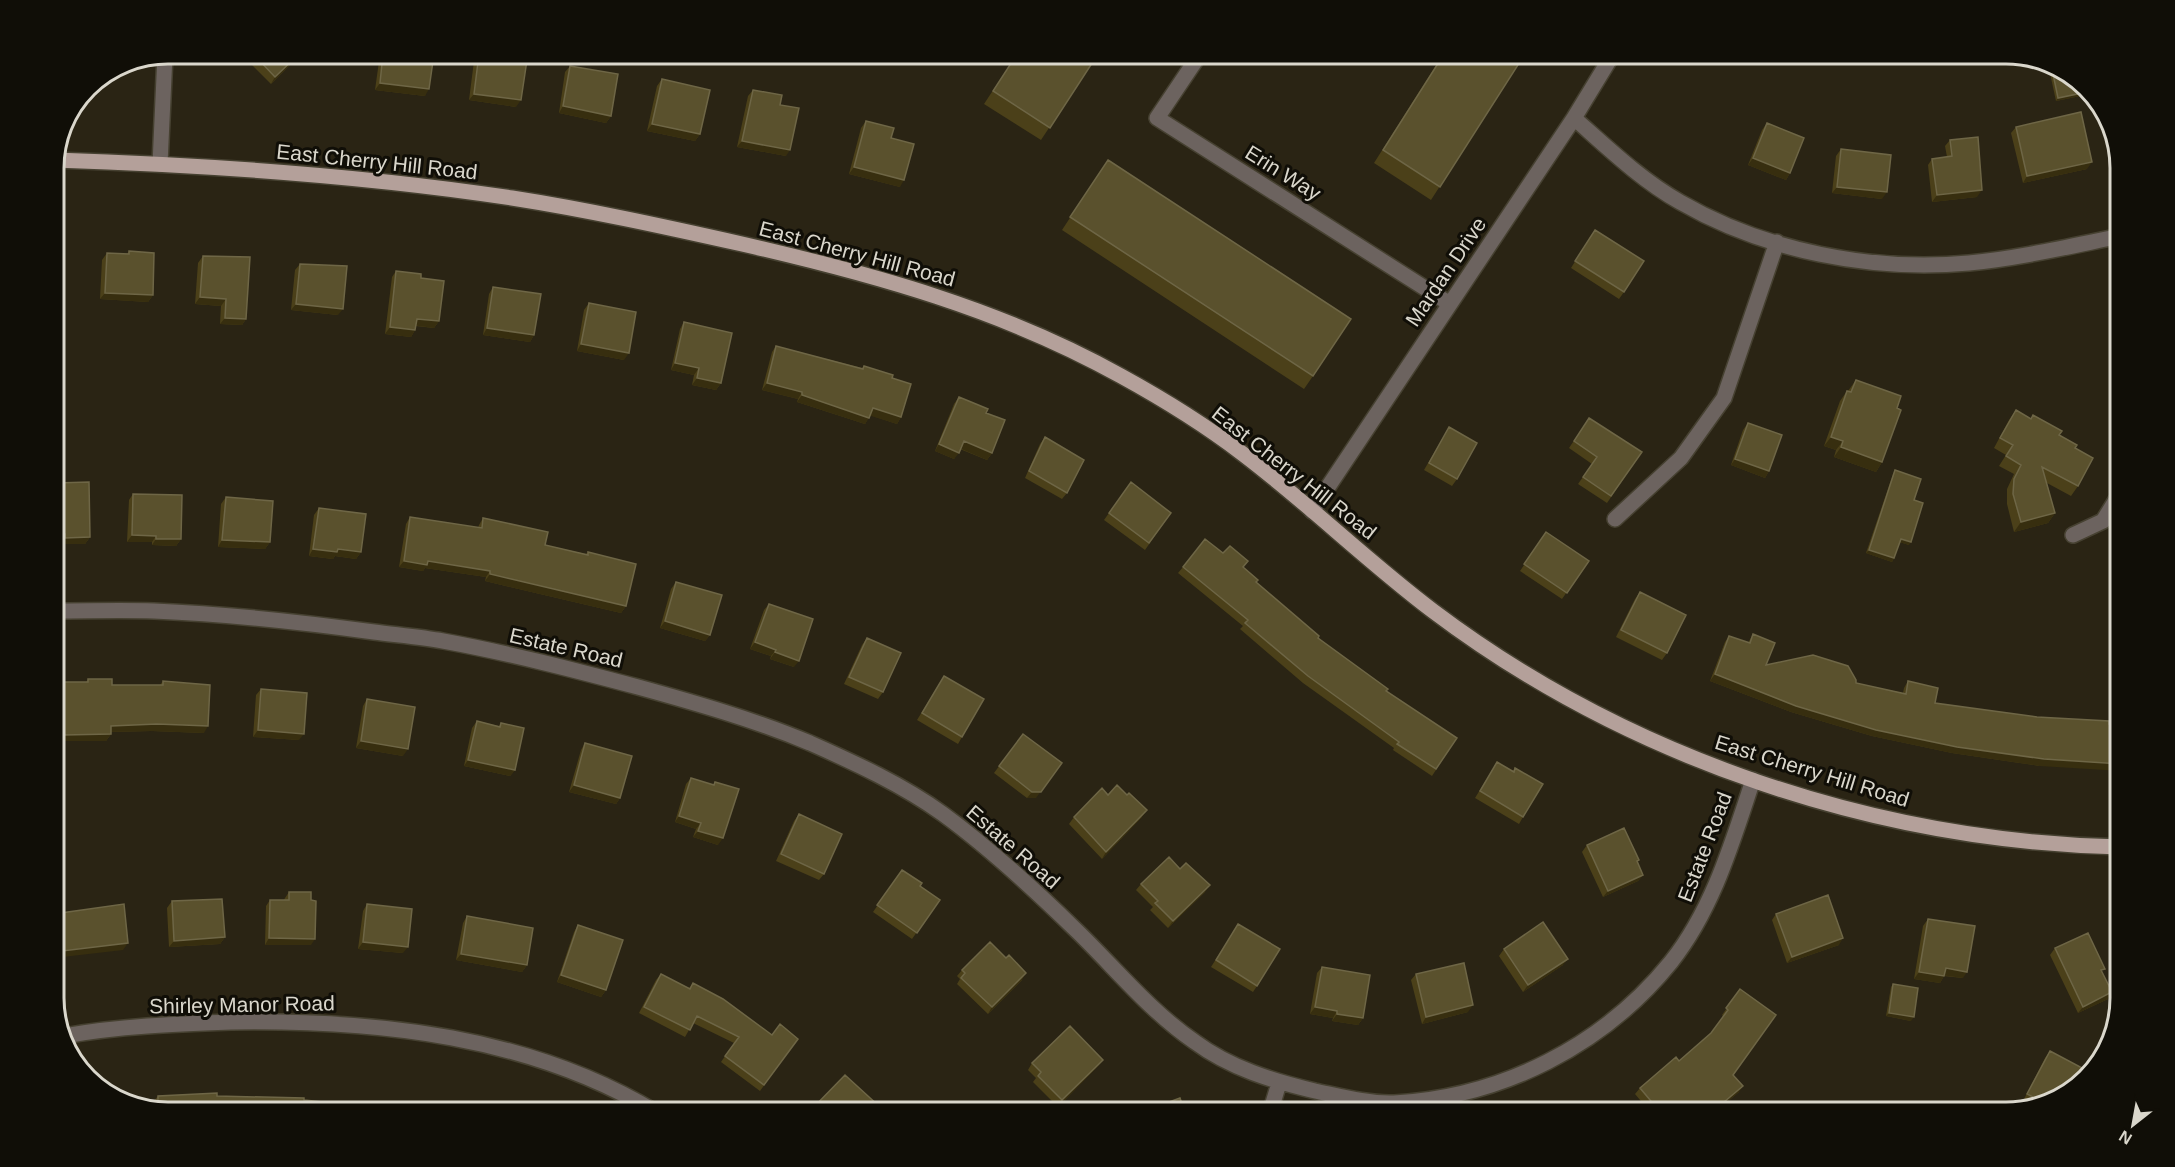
<svg xmlns="http://www.w3.org/2000/svg" width="2175" height="1167" font-family="Arial,sans-serif">
<style>
.lines{fill:none;stroke-linecap:round;stroke-linejoin:round}
.minor-casing{stroke:#464131;stroke-width:18}
.major-casing{stroke:#464131;stroke-width:18}
.minor{stroke:#6c635f;stroke-width:15}
.major{stroke:#b4a09a;stroke-width:15}
.wall{fill:#4b4019}
.shaded-wall{fill:#372e0f}
.building{fill:#5a512d;stroke:#6e6646;stroke-width:1.5}
.labels{text-anchor:middle;stroke-width:6;stroke-linejoin:round;paint-order:stroke}
.street-label{font-size:21px;fill:#dad7cc;stroke:#100e07}
.rim{fill:none;stroke:#dad7cc;stroke-width:3}
</style>
<rect width="100%" height="100%" fill="#2a2414"/>
<g class="lines">
<g class="minor-casing">
<path id="minor" d="M1200 54 1157 118 1450 304
M1574 118C1608 148 1641 180 1680 202 1765 251 1872 272 1969 263 2020 258 2071 246 2121 236
M160 164 165 55
M1312 511 1574 118 1613 54
M1615 519 1681 458 1724 398 1777 242
M2073 535 2103 521 2121 492
M54 611C88 611 121 610 154 611 228 614 301 622 374 632 397 635 421 637 443 641 509 653 574 670 638 687 696 703 755 720 810 743 855 763 903 785 943 814 991 849 1035 890 1078 932 1116 969 1151 1012 1195 1042 1230 1068 1273 1081 1315 1091 1339 1096 1369 1104 1394 1103 1502 1097 1603 1046 1671 962 1713 909 1732 843 1753 780
M64 1036C119 1026 176 1024 232 1022 378 1020 530 1036 657 1113
M1270 1113 1279 1083"/>
</g>
<g class="major-casing">
<path id="major" d="M55 160C207 165 361 175 512 198 589 210 666 227 742 244 873 274 1003 310 1121 376 1163 399 1205 425 1243 454 1309 504 1368 562 1433 611 1628 758 1877 842 2121 847"/>
</g>
<use href="#minor" class="minor"/>
<use href="#major" class="major"/>
</g>
<path class="wall" d="M246 54H301L271 84 252 65 254 63Z
M380 54H434L425 96 375 90Z
M479 54 516 107 469 100 474 61Z
M1017 54H1098L1041 140 984 104Z
M1443 54H1525L1431 200 1374 163Z
M2048 64 2058 66 2090 94 2056 101Z
M570 66 611 116 606 123 559 113 565 72Z
M662 79 700 134 695 141 647 131 657 86Z
M753 90 780 105 786 156 737 147 748 96Z
M866 121 891 138 900 187 849 174 861 128Z
M1767 123 1790 173 1786 180 1748 165 1762 130Z
M2016 127 2087 169 2023 183 2011 133Z
M1950 140 1977 197 1932 202 1928 165 1932 159 1947 157 1945 146Z
M1841 149 1882 199 1832 193 1836 156Z
M1108 160 1313 376 1304 389 1062 230Z
M1590 237 1624 292 1619 299 1571 268Z
M129 251 153 295 148 302 100 299 102 260 107 253 127 254Z
M203 256 246 319 242 325 220 324 221 306 195 304 198 263Z
M300 264 338 315 291 310 295 270Z
M396 271 421 278 439 321 434 328 416 326 415 330 411 337 385 334 392 277Z
M493 287 534 335 530 342 483 335 489 294Z
M589 303 624 360 577 351 584 310Z
M684 322 721 383 716 390 692 385 694 375 671 370 680 329Z
M776 346 862 368 864 366 892 378 901 417 897 424 870 415 865 424 797 402 798 399 762 390 772 352Z
M1856 380 1897 408 1882 462 1876 472 1834 457 1836 450 1824 446 1840 401 1847 391H1848Z
M959 397 986 413 992 453 987 460 960 449 954 459 935 451 954 404Z
M2016 410 2031 419 2033 415 2075 448 2078 486 2071 496 2047 483 2055 513 2048 523 2014 532 2007 504V489L2014 474 1999 466 2006 455 1994 448 2009 420Z
M1589 418 1642 452 1607 503 1578 484 1592 464 1569 448Z
M1748 423 1769 471 1765 478 1731 465 1743 430Z
M1449 427 1457 479 1452 486 1424 470Z
M1045 437 1067 493 1062 499 1025 478 1040 444Z
M1895 470 1914 500 1909 545 1900 542 1894 558 1892 562 1866 553 1893 474Z
M1131 482 1171 513 1145 550 1104 520Z
M56 483 90 537 85 544H60V541H54V486Z
M133 494 181 539 176 546 152 545V542H127L129 500Z
M226 497 270 542 265 549 218 547 221 504Z
M319 508 361 552 356 559 335 556 333 559 309 556 314 515Z
M410 517 478 528 479 525 483 518 545 545 586 554 588 552 626 606 621 613 485 581 486 577 425 568 423 571 399 567 406 524Z
M1546 532 1589 561 1562 599 1520 571Z
M1223 553 1244 568 1256 582 1318 638 1386 691 1457 738 1432 776 1393 750 1394 748 1303 683 1240 629 1243 626 1178 573 1183 567Z
M676 582 710 635 705 641 660 628 671 589Z
M1640 592 1667 653 1662 660 1616 637 1635 599Z
M769 604 794 667 770 659 771 656 750 649 764 610Z
M1753 634 1766 665 1856 683 1903 693 1904 688 1908 681 1935 703 2040 766 1952 753 1872 736 1791 712 1710 681 1725 642 1729 636 1748 643Z
M867 638 883 692 878 699 844 684 862 645Z
M944 676 962 737 958 744 917 720Z
M88 679 112 685H160L163 681 204 733 152 731 111 732V734L106 741H60L59 688 64 682H86Z
M261 689 299 740 253 737 256 695Z
M367 699 403 756 356 748 363 706Z
M477 721 499 726 501 723 515 770 510 776 464 766 472 728Z
M1023 734 1036 798H1027L994 773Z
M585 743 620 798 616 804 569 792 581 750Z
M1497 762 1513 771 1515 768 1523 817 1519 824 1475 798Z
M691 778 713 785 715 782 718 845 693 837 696 829 675 822 686 784Z
M1108 795 1142 817 1102 859 1069 824 1074 817Z
M799 814 824 874 819 880 776 861 794 821Z
M1587 845 1639 860 1637 863 1643 875 1638 881 1603 897 1582 852Z
M1180 869 1205 892 1168 928 1150 910 1153 907 1136 890 1141 884Z
M902 870 920 886 940 900 912 939 873 912Z
M289 892 311 945H265L266 906 270 900H284L285 898Z
M172 901 225 937 220 944 169 947 167 908Z
M367 904 403 953 358 949 363 911Z
M1776 914 1839 945 1787 963 1772 920Z
M467 916 527 965 522 972 456 960 463 923Z
M1928 919 1963 978 1944 976 1940 983 1914 979 1923 926Z
M1238 924 1257 986 1253 992 1211 967Z
M578 925 606 990 601 997 557 982 574 932Z
M2055 948 2108 999 2078 1013 2050 955Z
M1504 949 1563 965 1523 992 1499 956Z
M1322 967 1363 1018 1358 1025 1332 1021 1333 1018 1310 1014 1317 973Z
M962 970 1022 980 988 1014 957 984 960 979 957 976Z
M661 974 689 988 693 983 772 1035 798 1039 760 1091 721 1062 734 1043 693 1023 685 1037 639 1013 656 980Z
M1416 974 1468 1012 1422 1024 1411 980Z
M1893 984 1911 1021 1886 1016 1891 987Z
M1740 989 1733 1075 1739 1092 1714 1113H1651L1635 1094 1640 1088 1679 1061 1711 1033 1724 1017 1722 1015Z
M2050 1051 2070 1094 2032 1106 2023 1101 2045 1058Z
M1103 1060 1098 1066 1058 1107 1033 1082 1036 1078 1028 1070 1032 1063Z
M158 1096H217L304 1100 168 1113 153 1109V1102Z"/>
<path class="shaded-wall" d="M299 54H301L271 84 275 77Z
M380 83 429 89 425 96 375 90Z
M2087 92 2090 94 2056 101 2058 98Z
M474 94 521 100 516 107 469 100Z
M563 106 611 116 606 123 559 113Z
M652 124 700 134 695 141 647 131Z
M742 141 790 150 786 156 737 147Z
M1753 158 1790 173 1786 180 1748 165Z
M2092 162 2087 169 2023 183 2027 176Z
M854 167 904 180 900 187 849 174Z
M1837 187 1887 192 1882 199 1832 193Z
M1982 190 1977 197 1932 202 1937 195Z
M105 293 153 295 148 302 100 299Z
M200 297 226 299 221 306 195 304Z
M296 304 343 309 338 315 291 310Z
M225 318 246 319 242 325 220 324Z
M417 319 439 321 434 328 412 325Z
M390 327 415 330 411 337 385 334Z
M487 328 534 335 530 342 483 335Z
M581 344 629 353 624 360 577 351Z
M675 363 699 368 694 375 671 370Z
M697 378 721 383 716 390 692 385Z
M767 383 802 392 798 399 762 390Z
M802 395 869 418 865 424 797 402Z
M873 408 901 417 897 424 868 415Z
M1831 437 1843 441 1836 450 1824 446Z
M964 441 992 453 987 460 959 448Z
M939 444 959 453 954 459 935 451Z
M1841 447 1882 462 1876 472 1834 457Z
M1735 459 1769 471 1765 478 1731 465Z
M2055 513 2048 523 2014 532 2021 522Z
M54 534H65L60 541H54Z
M132 535 156 536 152 542H127Z
M90 537 85 544H60L65 538Z
M156 539H181L176 546 152 545Z
M1901 539 1911 542 1909 545 1899 542Z
M222 540 270 542 265 549 218 547Z
M313 549H338L361 552 356 559 335 556 333 559 309 556Z
M1869 550 1894 558 1892 562 1866 553Z
M404 561H428L490 571 486 577 425 568 423 571 399 567Z
M490 574 626 606 621 613 485 581Z
M665 621 710 635 705 641 660 628Z
M755 642 776 650 771 656 750 649Z
M775 652 799 661 794 667 770 659Z
M1715 674 2121 764V771L2040 766 1952 753 1872 736 1791 712 1710 681Z
M157 724 208 726 204 733 152 731 106 732 111 726Z
M258 730 304 734 299 740 253 737Z
M111 734 106 741H60L64 735Z
M361 741 408 749 403 756 356 748Z
M468 760 515 770 510 776 464 766Z
M1062 763 1036 798H1027L1032 792Z
M574 785 620 798 616 804 569 792Z
M1147 810 1142 817 1102 859 1106 852Z
M679 816 701 823 696 829 675 822Z
M698 831 723 838 718 845 693 837Z
M1643 875 1638 881 1603 897 1608 891Z
M1210 885 1205 892 1168 928 1173 921Z
M225 937 220 944 169 947 174 941Z
M269 938 315 939 311 945H265Z
M1843 938 1839 945 1787 963 1792 957Z
M363 942 408 947 403 953 358 949Z
M128 943 123 950 54 958V952Z
M461 954 527 965 522 972 456 960Z
M1568 959 1563 965 1523 992 1528 985Z
M1946 968 1967 972 1963 978 1941 975Z
M1919 972 1944 976 1940 983 1914 979Z
M1026 973 1022 980 988 1014 992 1007Z
M561 975 606 990 601 997 557 982Z
M2112 992 2108 999 2078 1013 2083 1007Z
M1473 1005 1468 1012 1422 1024 1426 1017Z
M1315 1007 1337 1011 1333 1018 1310 1014Z
M1889 1013 1914 1017 1911 1021 1886 1016Z
M1337 1014 1363 1018 1358 1025 1332 1021Z
M1103 1060 1098 1066 1058 1107 1062 1100Z
M1743 1086 1739 1092 1714 1113H1711Z"/>
<path class="building" d="M257 54H299L275 77 257 58 259 56Z
M383 54H434L429 89 380 83Z
M479 54 527 60 521 100 474 94Z
M1017 54H1098L1050 128 993 91Z
M1444 54H1525L1440 187 1383 150Z
M2051 64 2058 66 2087 92 2058 98Z
M570 66 618 74 611 116 563 106Z
M662 79 710 90 700 134 652 124Z
M753 90 782 95 780 105 799 108 790 150 742 141Z
M2081 112 2092 162 2027 176 2016 127Z
M866 121 894 128 891 138 914 144 904 180 854 167Z
M1767 123 1804 138 1790 173 1753 158Z
M1978 137 1982 190 1937 195 1932 159 1952 156 1950 140Z
M1841 149 1891 155 1887 192 1837 187Z
M1108 160 1351 319 1313 376 1070 217Z
M1595 230 1644 261 1624 292 1575 261Z
M54 250H55V293H54Z
M129 251 154 253 153 295 105 293 107 253 129 254Z
M203 256 250 257 246 319 225 318 226 299 200 297Z
M300 264 347 266 343 309 296 304Z
M396 271 421 274V278L444 281 439 321 417 319 415 330 390 327Z
M493 287 541 294 534 335 487 328Z
M589 303 636 312 629 353 581 344Z
M684 322 732 333 721 383 697 378 699 368 675 363Z
M776 346 863 369 864 366 893 375 892 378 911 384 901 417 873 408 869 418 802 395V392L767 383Z
M1856 380 1901 396 1897 408 1901 410 1882 462 1841 447 1843 441 1831 437 1847 391 1851 392Z
M959 397 988 409 986 413 1005 420 992 453 964 441 959 453 939 444Z
M2016 410 2031 419 2033 415 2062 431 2059 435 2077 445 2075 448 2093 458 2078 486 2042 467 2055 513 2021 522 2013 494 2014 479 2021 465 2006 456 2013 445 2000 438Z
M1589 418 1642 452 1611 496 1583 477 1597 457 1574 441Z
M1748 423 1782 435 1769 471 1735 459Z
M1449 427 1477 443 1457 479 1429 463Z
M1045 437 1084 460 1067 493 1029 471Z
M1895 470 1921 479 1914 500 1923 503 1911 542 1901 539 1894 558 1869 550Z
M89 482 90 537 65 538V534H54V495H57L56 483Z
M1131 482 1171 513 1149 543 1109 513Z
M133 494 182 495 181 539H156V536L132 535Z
M226 497 273 501 270 542 222 540Z
M319 508 366 514 361 552 338 549 337 552 313 549Z
M410 517 482 528 483 518 548 532 545 545 588 555V552L636 564 626 606 490 574V571L428 561 427 565 404 561Z
M1546 532 1589 561 1567 593 1524 564Z
M1205 539 1223 553 1230 546 1248 561 1243 567 1258 580 1256 582 1319 636 1318 638 1388 689 1386 691 1457 738 1436 769 1397 744 1399 742 1308 676 1245 623 1248 620 1183 567Z
M676 582 722 595 710 635 665 621Z
M1640 592 1686 615 1667 653 1621 630Z
M769 604 813 619 799 661 775 652 776 650 755 642Z
M1753 634 1775 643 1766 665 1813 655 1848 666 1856 680V683L1906 694 1908 681 1938 688 1935 703 2037 717 2109 721V724H2121V764L2044 759 1957 747 1876 730 1796 706 1715 674 1729 636 1750 643Z
M867 638 901 653 883 692 849 677Z
M944 676 984 699 962 737 922 713Z
M88 679H112V685H163V681L210 685 208 726 157 724 111 726V734L64 735V682H88Z
M261 689 307 693 304 734 258 730Z
M367 699 415 707 408 749 361 741Z
M477 721 500 727 501 723 524 728 515 770 468 760Z
M1023 734 1062 763 1041 792H1032L999 766Z
M585 743 632 756 620 798 574 785Z
M1497 762 1514 772 1515 768 1543 784 1523 817 1480 791Z
M691 778 714 785 715 782 739 789 723 838 698 831 701 823 679 816Z
M1117 785 1127 795 1129 793 1147 810 1106 852 1074 817 1102 788 1108 795Z
M799 814 842 834 824 874 781 854Z
M1624 828 1639 860 1637 861 1643 875 1608 891 1587 845Z
M1169 857 1180 869 1186 863 1210 885 1173 921 1155 903 1158 901 1141 884Z
M902 870 922 883 920 886 940 900 917 933 877 905Z
M289 892H311V900L316 901 315 939 269 938 270 900H289Z
M1828 895 1843 938 1792 957 1776 914Z
M222 899 225 937 174 941 172 901Z
M124 904 128 943 54 952V914Z
M367 904 412 909 408 947 363 942Z
M467 916 533 928 527 965 461 954Z
M1928 919 1975 926 1967 972 1946 968 1944 976 1919 972Z
M1543 922 1568 959 1528 985 1504 949Z
M1238 924 1280 949 1257 986 1216 960Z
M578 925 623 940 606 990 561 975Z
M2088 933 2105 969 2101 970 2112 992 2083 1007 2055 948Z
M990 942 1006 958 1009 955 1026 973 992 1007 961 978 965 973 962 970Z
M1464 963 1473 1005 1426 1017 1416 974Z
M1322 967 1370 975 1363 1018 1337 1014V1011L1315 1007Z
M661 974 690 989 693 983 723 999 772 1035 780 1024 798 1039 764 1085 725 1056 739 1037 697 1016 690 1030 644 1007Z
M1893 984 1918 988 1914 1017 1889 1013Z
M1740 989 1776 1015 1733 1075 1743 1086 1711 1113H1661L1640 1088 1676 1057 1679 1061 1711 1033 1728 1010 1726 1008Z
M1070 1026 1103 1060 1062 1100 1038 1076 1041 1072 1032 1063Z
M2050 1051 2086 1070 2080 1082 2070 1094 2043 1102 2027 1094Z
M845 1075 880 1107 878 1108 883 1113H812L810 1111Z
M217 1093V1096L304 1098V1100L400 1110V1113H168L158 1111V1096Z
M1180 1098 1185 1113H1139Z"/>
<g class="labels">
<g class="street-label">
<text transform="translate(377 162) rotate(6)" y="7">East Cherry Hill Road</text>
<text transform="translate(1283 173) rotate(32)" y="7">Erin Way</text>
<text transform="translate(857 254) rotate(15)" y="7">East Cherry Hill Road</text>
<text transform="translate(1446 272) rotate(-56)" y="7">Mardan Drive</text>
<text transform="translate(1294 473) rotate(38)" y="7">East Cherry Hill Road</text>
<text transform="translate(566 648) rotate(13)" y="7">Estate Road</text>
<text transform="translate(1812 771) rotate(17)" y="7">East Cherry Hill Road</text>
<text transform="translate(1013 847) rotate(41)" y="7">Estate Road</text>
<text transform="translate(1705 847) rotate(-69)" y="7">Estate Road</text>
<text transform="translate(242 1005) rotate(-1)" y="7">Shirley Manor Road</text>
</g>
</g>
<path d="M0 0H2175V1167H0ZM168 64H2006A104 104 0 0 1 2110 168V998A104 104 0 0 1 2006 1102H168A104 104 0 0 1 64 998V168A104 104 0 0 1 168 64Z" fill="#100e07" fill-rule="evenodd"/>
<path class="rim" d="M168 64H2006A104 104 0 0 1 2110 168V998A104 104 0 0 1 2006 1102H168A104 104 0 0 1 64 998V168A104 104 0 0 1 168 64Z"/>
<g transform="translate(2133 1125) rotate(211)" stroke="#100e07" stroke-width="4.5" paint-order="stroke">
<path d="M0-4.5L10 22L0 15L-10 22Z" fill="#dad7cc"/>
<text y="-9" font-size="16" font-weight="bold" text-anchor="middle" fill="#dad7cc">N</text>
</g>
</svg>
